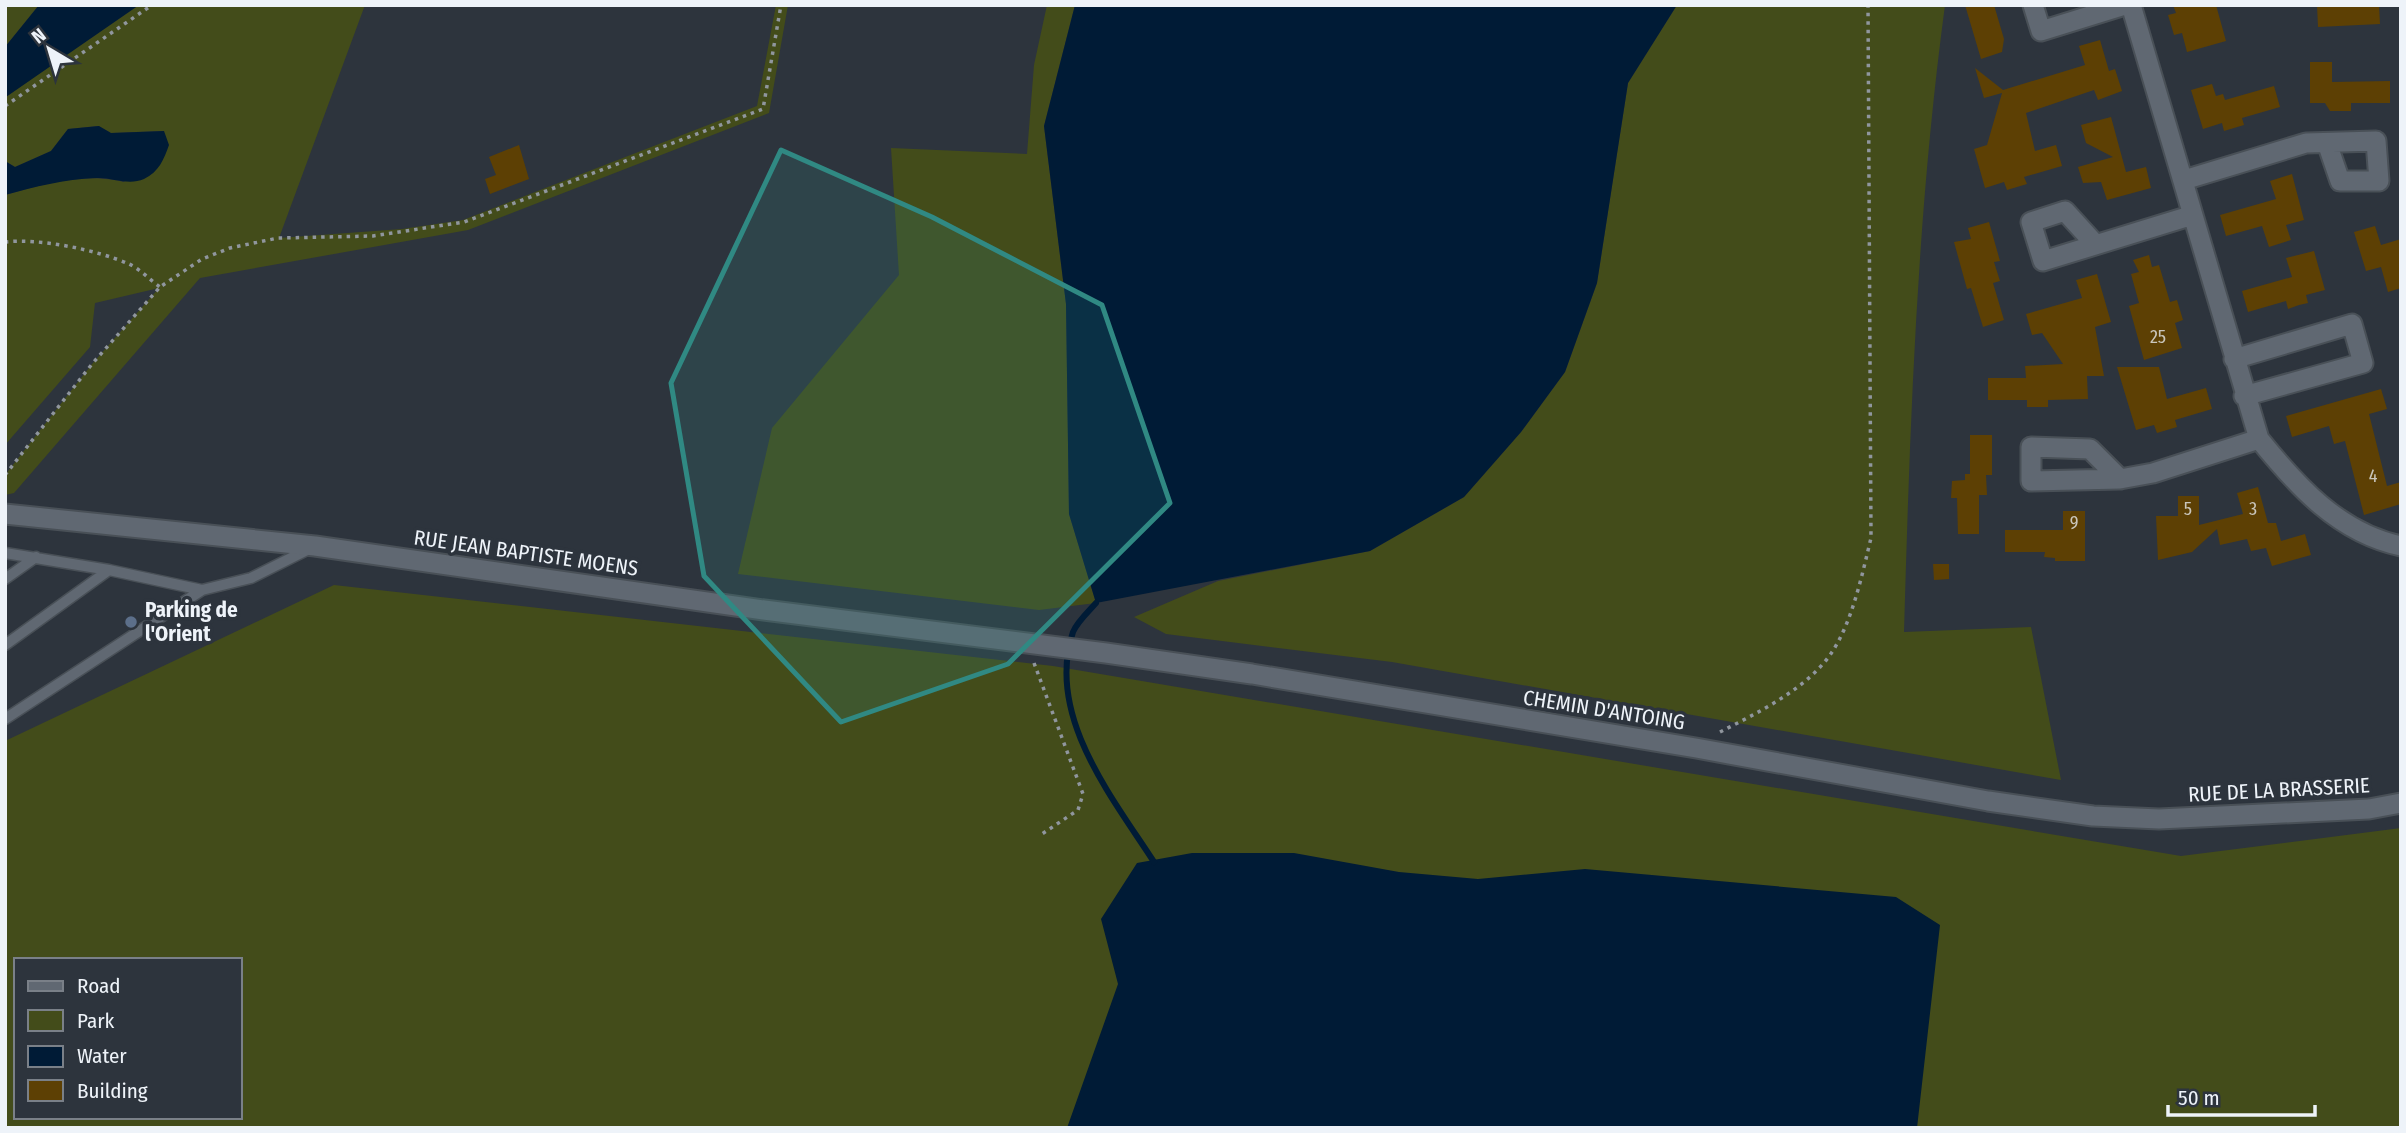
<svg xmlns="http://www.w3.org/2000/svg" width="2406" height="1133" font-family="'Fira Sans Condensed',sans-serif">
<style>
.green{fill:#434c1a;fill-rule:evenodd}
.water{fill:#001b36}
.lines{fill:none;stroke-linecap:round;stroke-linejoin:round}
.stream{stroke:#001b36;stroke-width:6}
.building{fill:#5d4004}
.lane-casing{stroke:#495057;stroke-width:13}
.street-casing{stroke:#495057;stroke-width:23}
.path{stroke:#90969e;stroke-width:3.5;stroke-dasharray:3.5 5;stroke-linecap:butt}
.lane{stroke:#606872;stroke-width:10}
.street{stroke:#606872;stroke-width:19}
.marked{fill:#308983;fill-opacity:0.2;stroke:#308983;stroke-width:5;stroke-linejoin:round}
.service-dot{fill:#5c6f8a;stroke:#2d343d;stroke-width:2.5}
.labels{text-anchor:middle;stroke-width:7;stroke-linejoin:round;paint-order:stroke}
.number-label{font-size:18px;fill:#cac6bc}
.street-label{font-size:21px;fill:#eef3f9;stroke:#2d343d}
.poi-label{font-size:21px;font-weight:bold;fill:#eef3f9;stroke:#2d343d;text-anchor:start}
</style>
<rect width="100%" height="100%" fill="#2d343d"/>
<path class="green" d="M5 5H39L5 47Z
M139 5H365L279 238 402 229 463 220 757 106 776 5H788L769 113 468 230 200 278 14 493 5 495V475L92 364 159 288 95 303 90 347 5 445V195C44 184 84 172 124 182L163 131 111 133 98 126 68 129 51 151 15 167 5 161V97Z
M1047 5H1075L1044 126 1066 304 1069 514 1096 603 1039 610 738 574 772 428 899 275 891 148 1027 154 1034 65Z
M1677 5H1945C1917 214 1910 422 1904 632L2031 627 2061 780 1392 662 1166 634 1134 617 1218 581 1370 551 1464 497 1521 432 1565 372 1597 283 1628 83Z
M334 585 1053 666 2181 856 2401 828V1128H5V741ZM16 960H240V1117H16Z"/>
<path class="water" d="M39 5H139L6 97 5 47Z
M1075 5H1677L1628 83 1597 283 1565 372 1521 432 1464 497 1370 551 1096 603 1069 514 1066 304 1044 126Z
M99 126 111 133 164 131 169 145C164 159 159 172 144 179 128 186 112 177 96 178 64 179 35 187 5 195V161L15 167 51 151 68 129Z
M1192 853H1294L1399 872 1478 879 1585 869 1896 897 1940 925 1917 1128H1067L1118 984 1101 919 1137 863Z"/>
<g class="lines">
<path class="stream" d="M1096 603C1089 611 1077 622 1073 632 1045 715 1112 797 1154 862"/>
</g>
<path class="building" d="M1965 5H1994L2004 39 2002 52 1981 59Z
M2173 5H2216L2226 41 2187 52 2182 33 2174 35 2168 15 2176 13Z
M2317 5H2379L2380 24 2318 27Z
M2100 40 2109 71 2115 69 2122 91 2098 100 2094 90 2026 113 2035 151 2056 145 2062 166 2024 177 2027 184 2007 190 2004 182 1985 188 1974 149 1987 145 2002 93 1984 98 1975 68 2003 90 2085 65 2079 46Z
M2310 62H2332V82L2390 81V103H2351V111H2330L2325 103H2310Z
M2212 84 2216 96 2223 94 2225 100 2274 86 2280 107 2242 118 2244 125 2224 131 2222 123 2203 129 2191 90Z
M2111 117 2126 172 2146 167 2151 188 2107 200 2101 182 2083 183 2078 167 2113 157 2086 143 2081 125Z
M519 145 529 179 490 194 485 179 496 175 489 157Z
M2292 174 2304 220 2286 225 2291 240 2269 247 2262 226 2226 236 2220 215 2276 199 2270 181Z
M1989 222 2000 261 1994 262 2000 281 1993 283 2004 320 1983 327 1971 288 1967 289 1954 242 1971 239 1968 228Z
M2375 226 2381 245 2401 239V288L2388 292 2381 267 2366 271 2354 232Z
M2314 251 2325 290 2306 295 2308 303 2299 305 2288 309 2286 301 2248 312 2242 291 2292 277 2286 258Z
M2149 255 2152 267 2159 265 2170 302 2177 300 2183 320 2175 323 2182 348 2144 360 2129 306 2139 303 2131 274 2139 272 2133 260Z
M2097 274 2111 322 2095 327 2104 376H2087L2088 399 2048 400V407H2027V400H1988V378H2026L2025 366 2063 364 2042 333 2032 335 2026 314 2082 298 2076 280Z
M2117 367H2159L2167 399 2206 388 2212 409 2175 420 2177 427 2157 433 2154 425 2136 430Z
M2381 389 2387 409 2369 414 2387 486 2401 482V504L2364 515 2345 441 2334 444 2329 426 2292 437 2286 416Z
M1970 435H1992V475H1986L1987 495H1979V534H1958L1957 498H1951L1952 481 1965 480V474H1970Z
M2258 487 2268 523H2276L2281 541 2305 534 2311 555 2272 566 2266 548 2251 551 2247 539 2220 545 2217 529 2192 552 2158 560 2156 516H2178V496H2199V525L2243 514 2237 493Z
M2063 511H2085V561H2055V558L2044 557 2045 552H2005V530H2063Z
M1933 564H1949V579L1934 580Z"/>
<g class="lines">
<g class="lane-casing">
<path id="lane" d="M5 553 109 570 202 590
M5 579 36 557
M5 645 109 570
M5 719 202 590 251 578 311 548"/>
</g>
<g class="street-casing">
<path id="street" d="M2033 5 2041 31 2125 5
M2131 5 2259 439C2297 486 2339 533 2401 546
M2184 180 2306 143 2376 141 2379 181H2340L2327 143
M2095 244 2065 211 2031 222 2043 261 2193 215
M2234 359 2352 324 2363 363 2244 396
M2120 479 2090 449 2031 447V481L2120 479 2153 473 2259 439
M5 514 315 546 764 610 1106 653 1252 674 1696 748 1988 801 2093 816 2159 819 2369 809 2401 803"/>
</g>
<path class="path" d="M5 106 152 5
M5 242C40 238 97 250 129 264 140 269 150 280 160 287
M5 475 92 364 160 287 202 259 230 248 278 238 373 236 464 222 763 109 781 5
M1034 663 1083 794 1078 810 1042 834
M1720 732C1757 713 1805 690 1830 655 1852 624 1862 575 1871 538L1868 5"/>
<use href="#lane" class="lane"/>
<use href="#street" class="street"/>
</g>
<path class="marked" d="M781 150 932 217 1102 305 1170 503 1008 664 841 722 704 576 671 383Z"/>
<circle class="service-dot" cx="131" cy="622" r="7"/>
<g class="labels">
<g class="number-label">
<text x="2158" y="343">25</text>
<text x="2373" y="482">4</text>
<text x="2188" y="515">5</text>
<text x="2253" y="515">3</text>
<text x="2074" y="529">9</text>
</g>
<g class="street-label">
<text transform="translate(526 553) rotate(8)" y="7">RUE JEAN BAPTISTE MOENS</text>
<text transform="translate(1604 710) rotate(9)" y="7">CHEMIN D'ANTOING</text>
<text transform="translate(2279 790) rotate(-3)" y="7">RUE DE LA BRASSERIE</text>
</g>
<g class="poi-label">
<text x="145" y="617">Parking de<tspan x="145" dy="24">l'Orient</tspan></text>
</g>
</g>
<rect width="2406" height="1133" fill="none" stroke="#eef3f9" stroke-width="14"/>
<rect x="14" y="958" width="228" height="161" fill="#2d343d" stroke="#7a8088" stroke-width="2"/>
<rect x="28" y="981" width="35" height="10" fill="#606872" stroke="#7a8088" stroke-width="2"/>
<text x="77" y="993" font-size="21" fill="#eef3f9">Road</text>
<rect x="28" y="1010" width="35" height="21" fill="#434c1a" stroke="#7a8088" stroke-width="2"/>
<text x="77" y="1028" font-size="21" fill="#eef3f9">Park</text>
<rect x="28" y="1046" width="35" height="21" fill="#001b36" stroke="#7a8088" stroke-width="2"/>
<text x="77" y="1063" font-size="21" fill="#eef3f9">Water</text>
<rect x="28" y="1080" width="35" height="21" fill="#5d4004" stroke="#7a8088" stroke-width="2"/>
<text x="77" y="1098" font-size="21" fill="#eef3f9">Building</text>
<g transform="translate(49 49) rotate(322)" stroke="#2d343d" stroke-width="5" paint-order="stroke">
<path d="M0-5L12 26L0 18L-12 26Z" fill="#eef3f9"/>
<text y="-10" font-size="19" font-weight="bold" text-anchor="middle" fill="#eef3f9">N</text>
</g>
<path d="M2168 1105v10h147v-10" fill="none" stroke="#eef3f9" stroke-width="3.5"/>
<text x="2178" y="1105" font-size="21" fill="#eef3f9" stroke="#2d343d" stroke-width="5" paint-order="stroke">50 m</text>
</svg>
